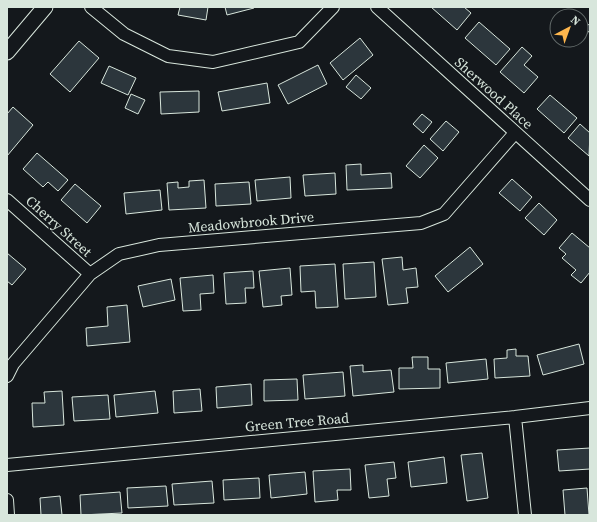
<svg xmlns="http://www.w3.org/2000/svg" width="597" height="522" font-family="'Source Serif 4',serif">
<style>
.building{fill:#2c363c;stroke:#d8e6dc}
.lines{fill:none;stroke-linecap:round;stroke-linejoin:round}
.minor-casing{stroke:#d8e6dc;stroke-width:14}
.tertiary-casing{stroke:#d8e6dc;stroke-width:17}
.minor{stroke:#14181c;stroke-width:12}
.tertiary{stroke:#14181c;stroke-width:15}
.labels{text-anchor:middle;stroke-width:3;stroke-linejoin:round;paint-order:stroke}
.street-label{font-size:14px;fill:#d8e6dc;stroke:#14181c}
</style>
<rect width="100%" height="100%" fill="#14181c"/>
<path class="building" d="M180 7H208L206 20 178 15Z
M225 7H253L254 8 227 15Z
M431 7H464L471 13 457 30Z
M581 18 590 26V30L582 39Z
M479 22 510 49 496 65 465 38Z
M360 38 373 55 343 80 330 63Z
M79 41 99 58 70 92 50 74Z
M522 47 532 56 524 65 538 77 524 93 500 72Z
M318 65 327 84 288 104 278 85Z
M109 66 136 78 128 95 101 83Z
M356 75 371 88 361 99 346 87Z
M267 83 270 103 222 111 218 92Z
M199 91V112L161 114 160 92Z
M131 94 145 100 138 114 125 108Z
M550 95 577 118 564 133 537 109Z
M13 107 33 125 7 156V114Z
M422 114 432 122 423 133 413 124Z
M446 121 459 132 443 151 430 139Z
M580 124 590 133 589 156 568 138Z
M424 145 438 158 420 178 406 166Z
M37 153 68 180 58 191 48 182 43 187 23 169Z
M361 164V175L391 173 392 188 347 190 346 165Z
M335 173 336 194 305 196 303 175Z
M290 177 291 198 257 201 255 180Z
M512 179 532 197 520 211 499 193Z
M204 180 206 208 169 210 167 183 178 182V188L189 187V181Z
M249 182 251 204 216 206 215 184Z
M75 184 101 206 87 223 61 200Z
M160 190 162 210 126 214 124 193Z
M539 203 557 220 544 235 525 218Z
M572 233 590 248V272L581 283 571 275 576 270 562 258 566 254 559 248Z
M470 247 483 264 448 292 435 276Z
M7 253 26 269 12 285 7 281Z
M402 257 403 270 416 268 418 287 406 288 408 303 388 305 382 259Z
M374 262 376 297 345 299 343 264Z
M335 264 338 307 316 308 315 291 301 292 300 266Z
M290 268 292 295 281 296 282 305 263 307 259 271Z
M253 271 254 288H245L246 303 226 304 224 273Z
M213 275 214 293 200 294 201 310 183 311 180 278Z
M171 279 175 300 143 307 138 286Z
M127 305 130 342 87 346 86 328 108 326 107 307Z
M579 344 584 364 543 375 537 355Z
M516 349V356H528L530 376 495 378 494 359 507 358V350Z
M412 357H428V369H440V388L399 389V368H413Z
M486 359 488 379 448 383 446 363Z
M363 365V372L391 370 394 392 353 396 350 366Z
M343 372 345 396 305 399 303 375Z
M297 379 298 400 264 401V380Z
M251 384 252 405 217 408 216 387Z
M200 389 202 411 174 413 173 391Z
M62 391 64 425 33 427 32 403H45L44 392Z
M155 391 158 413 116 417 114 395Z
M108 395 110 419 74 421 72 397Z
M590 448V469L559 471 557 450Z
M482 453 488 498 467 501 461 455Z
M444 457 447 483 411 487 408 462Z
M394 462 396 478 387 479 389 496 369 498 365 465Z
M350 469 351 490H337L338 500 315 502 313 471Z
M305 472 307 494 271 498 269 475Z
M259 478 260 498 224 500 223 480Z
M212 481 214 503 174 505 172 484Z
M166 486 168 506 128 508 127 488Z
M587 488 589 515H565L563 490Z
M120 492 122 513 81 515 80 495Z
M60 496 62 515H41L40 498Z"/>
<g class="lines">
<g class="minor-casing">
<path id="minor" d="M91 7 124 34 168 56 213 62 299 42 333 7
M377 7 590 200
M7 200 90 274
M7 376 13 364 90 274 119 254 159 245 421 223 444 214 515 133
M515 417 525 515
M7 465 515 417 590 408
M7 500 8 515"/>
</g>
<g class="tertiary-casing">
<path id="tertiary" d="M7 52 45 7"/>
</g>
<use href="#minor" class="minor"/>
<use href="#tertiary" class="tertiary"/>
</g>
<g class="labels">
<g class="street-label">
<text transform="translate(494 93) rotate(42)" y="5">Sherwood Place</text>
<text transform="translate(251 222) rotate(-5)" y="5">Meadowbrook Drive</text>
<text transform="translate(59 226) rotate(42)" y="5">Cherry Street</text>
<text transform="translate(297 422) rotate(-5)" y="5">Green Tree Road</text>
</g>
</g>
<rect width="597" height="522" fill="none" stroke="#d8e6dc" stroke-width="16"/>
<g transform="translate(569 28) rotate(41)"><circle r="19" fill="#14181c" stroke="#626a69"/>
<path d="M0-3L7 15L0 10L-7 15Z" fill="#ffb74d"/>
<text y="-6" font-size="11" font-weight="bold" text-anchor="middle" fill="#d8e6dc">N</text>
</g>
</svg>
